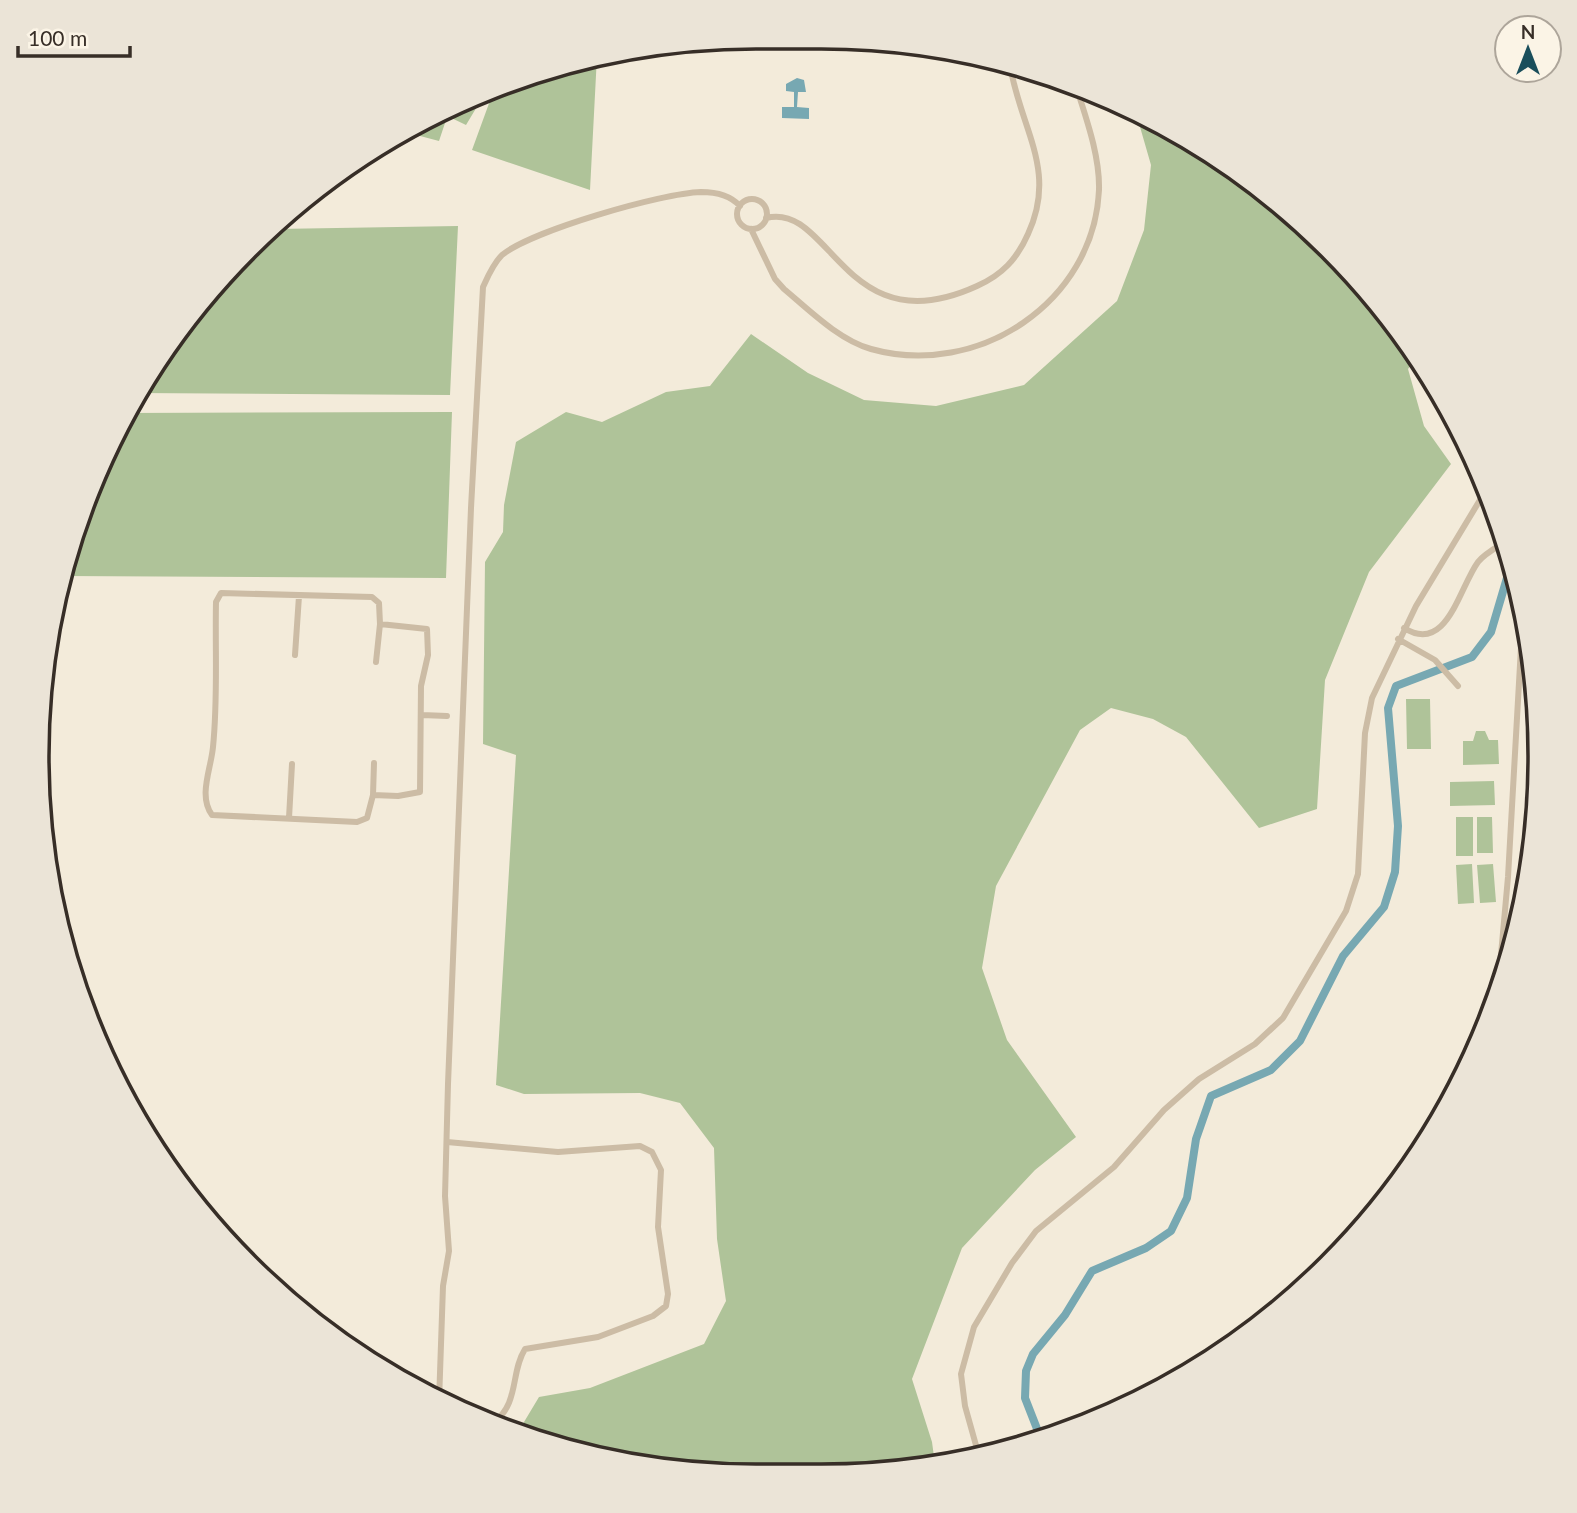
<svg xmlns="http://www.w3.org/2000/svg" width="1577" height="1513" font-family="Lato,sans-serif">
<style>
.green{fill:#afc399}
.water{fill:#77a8b2}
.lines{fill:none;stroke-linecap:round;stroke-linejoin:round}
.canal{stroke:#77a8b2;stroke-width:8}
.street{stroke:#ccbca5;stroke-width:6}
.rim{fill:none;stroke:#372e27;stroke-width:3.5}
</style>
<rect width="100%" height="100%" fill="#f3ebda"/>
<path class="green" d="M597 56 590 190 472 150 495 87Z
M487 90 466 125 441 113 481 92Z
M1136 113C1245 163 1352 255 1416 358L1408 369 1424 426 1451 464 1369 572 1325 680 1317 809 1259 828 1186 737 1153 719 1111 708 1080 730 996 886 982 968 1007 1040 1076 1137 1035 1170 962 1248 912 1379 932 1442 935 1464C798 1486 649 1481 518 1432L539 1397 590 1388 704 1344 726 1301 717 1239 714 1148 680 1103 640 1093 524 1094 496 1085 516 755 483 744 485 562 503 532 504 505 516 442 566 412 602 422 666 392 710 386 751 334 808 373 864 400 936 406 1024 385 1117 301 1144 230 1151 165Z
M435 116 445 123 439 141 405 132Z
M458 226 450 395 136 393 216 282 276 229Z
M452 412 446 578 63 576 75 525 126 413Z
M1406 699H1430L1431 749H1407Z
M1476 731H1485L1489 740H1498L1499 764 1463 765V741H1473Z
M1494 781 1495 805 1450 806V782Z
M1456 817H1473V856H1456Z
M1477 817H1492L1493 853H1477Z
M1472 864 1474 903 1458 904 1456 865Z
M1493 864 1496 902 1480 903 1477 865Z"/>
<path class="water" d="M797 78 804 80 806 92H798L797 107 809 108V119L782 118V107H794V92L786 91V84Z"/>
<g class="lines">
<path class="canal" d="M1041 1439 1025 1398 1026 1371 1033 1354 1065 1315 1092 1271 1146 1248 1171 1231 1187 1198 1196 1139 1211 1096 1271 1070 1300 1041 1343 956 1384 907 1395 872 1398 826 1388 708 1396 686 1472 657 1491 632 1512 561"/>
<path class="street" d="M737 214a15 15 0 1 1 30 0a15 15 0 1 1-30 0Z
M766 218C831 201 844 347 977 286 1002 275 1017 259 1028 234 1058 170 1020 128 1010 65
M751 229 775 279 784 289C809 310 839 340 871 349 978 379 1094 302 1099 190 1100 156 1086 118 1076 86
M221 593 372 597 379 603 380 624 427 629 428 655 421 686 420 792 398 796 373 795 367 818 357 822 212 815C198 796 211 769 213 747 218 699 215 651 216 602Z
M1404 628C1447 655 1459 588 1478 562 1484 554 1497 547 1505 542
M1398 639 1435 660 1458 686
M295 655 299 596
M376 662 380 624
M422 715 447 716
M373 795 374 763
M289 818 292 764
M1497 999 1508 877 1523 612
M447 1142 558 1152 640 1146 652 1152 661 1170 658 1227 668 1294 666 1306 653 1316 598 1337 525 1349C510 1373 520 1403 493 1423
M439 1402 443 1286 449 1251 445 1196 448 1084 471 508 483 287C488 276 493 264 502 255 531 231 662 193 701 192 715 192 730 195 740 206
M979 1456 965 1406 961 1374 974 1327 1012 1263 1036 1231 1114 1167 1164 1110 1199 1079 1255 1044 1283 1018 1346 911 1358 874 1365 733 1372 698 1416 606 1486 490"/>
</g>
<path d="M0 0H1577V1513H0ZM756 49H821A707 707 0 0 1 1528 756V757A707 707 0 0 1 821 1464H756A707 707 0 0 1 49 757V756A707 707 0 0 1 756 49Z" fill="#ebe4d7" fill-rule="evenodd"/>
<path class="rim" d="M756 49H821A707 707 0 0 1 1528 756V757A707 707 0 0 1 821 1464H756A707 707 0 0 1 49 757V756A707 707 0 0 1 756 49Z"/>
<g transform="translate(1528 49)"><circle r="33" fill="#fbf4e6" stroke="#ada59a" stroke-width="2"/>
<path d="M0-5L12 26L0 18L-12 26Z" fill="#1a4e5b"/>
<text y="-10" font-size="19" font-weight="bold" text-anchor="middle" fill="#372e27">N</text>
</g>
<path d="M18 46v10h112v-10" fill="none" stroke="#372e27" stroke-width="3.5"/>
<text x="28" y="46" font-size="21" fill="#372e27" stroke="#fbf4e6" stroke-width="5" paint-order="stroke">100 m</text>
</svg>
